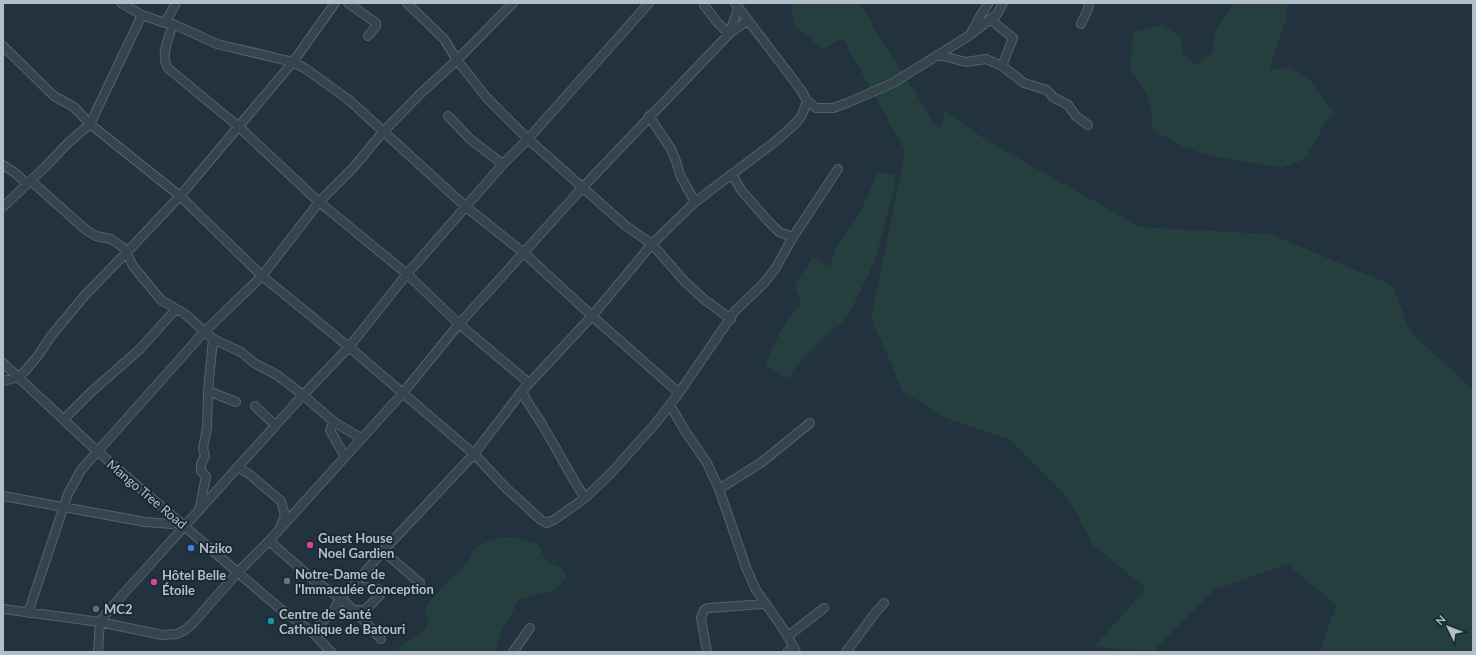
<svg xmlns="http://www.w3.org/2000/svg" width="1476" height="655" font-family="Lato,sans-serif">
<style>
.green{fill:#243f3d}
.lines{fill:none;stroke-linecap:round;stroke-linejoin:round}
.minor-casing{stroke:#54626c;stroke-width:10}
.minor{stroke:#36444e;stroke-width:8}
.hotel-dot{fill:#d1479c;stroke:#1b2932;stroke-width:1.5}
.shop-dot{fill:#3f7fe0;stroke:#1b2932;stroke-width:1.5}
.worship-dot{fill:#6b7280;stroke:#1b2932;stroke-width:1.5}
.service-dot{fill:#5c6f8a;stroke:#1b2932;stroke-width:1.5}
.culture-dot{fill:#0f9aa8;stroke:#1b2932;stroke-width:1.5}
.labels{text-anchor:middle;stroke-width:4;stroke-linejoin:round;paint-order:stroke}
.street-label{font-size:13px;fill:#b1bfc9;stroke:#1b2932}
.poi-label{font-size:13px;font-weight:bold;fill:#b1bfc9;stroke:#1b2932;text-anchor:start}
</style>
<rect width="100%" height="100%" fill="#22323e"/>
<path class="green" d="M791 3H860L879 36 940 131 945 111 986 140 1140 227 1270 234 1392 285 1411 333 1473 389V652H1320L1336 605 1287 564 1214 590 1153 651 1094 647 1146 588 1093 545 1068 498 1011 440 946 418 903 392 871 317 902 168 904 149 843 39 822 49 794 25Z
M1233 3H1288L1287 17 1269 70 1290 68 1308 78 1335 114 1324 122 1318 137 1305 159 1281 168 1207 155 1181 146 1153 130 1151 112 1146 92 1130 70 1133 31 1162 25 1180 36 1183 53 1195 65 1212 53 1215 32Z
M878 172 895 175 894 190 875 261 851 310 843 324 831 330 799 362 788 379 765 365C775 342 782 324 800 305L799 295 794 285 813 257 830 267 835 250 846 231 858 216Z
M504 537H513L538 544 546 561 560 567 567 577 553 591 519 600 503 629 495 652H396L405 643 426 628 428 620 424 609 434 596 467 564 473 551 483 543Z"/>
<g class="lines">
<g class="minor-casing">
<path id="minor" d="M121 3 142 15
M348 3 376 23V26L368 36
M407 3 444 39 457 60 486 97 528 139 626 226 652 244 685 282 705 300 731 319
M704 3V5L717 22 729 34 747 21
M990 19 1013 38 1002 66
M165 23 176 3
M173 24C169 38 159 57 169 69L239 127 319 202 407 274 459 324 529 383
M1081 24 1088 9 1089 3
M972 31 982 13 989 3
M3 46 54 96 74 107 90 124 180 196 262 276 349 347 474 454 506 488 541 520 546 523 554 520 585 498 611 473 655 424 679 393 735 311 764 283 775 269 793 237 838 169
M939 55 966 62 986 59 1002 66 1024 83 1047 90 1053 97 1068 105 1076 116 1088 125
M807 101 816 108H833L847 103 893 83 970 35 997 14 1003 3
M448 116 471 140 503 164
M649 116 671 149 676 161 680 175 695 202
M3 165 14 172 27 184
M732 174 741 190 768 221 779 232 793 237
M31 181 86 230 96 236 111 239 124 248 133 266 161 300 185 314 213 339 208 391 207 428 203 448 205 456 201 464V471L206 476 200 507
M3 207 45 167 68 143 90 124 142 15 165 23 173 24 217 44 293 62 306 69 349 100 466 207 524 253 592 316 679 393
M213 339 241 352 254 363 277 375 303 395 334 422 361 438
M3 363 97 451 278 607 312 632 331 652
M3 381 19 377 26 370 37 357 51 336 85 295 126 253 180 196 293 62 335 3
M208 391 236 402
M522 391C527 404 537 415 544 428 558 451 570 475 585 498
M670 405 685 431 707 463 719 489 747 570 756 590 786 633 796 652
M255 406 275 425
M64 419 90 393 140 349 176 309
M334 422 330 430 345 457
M237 467 249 474 281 501 285 515 281 525
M719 489 762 462 810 423
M3 496 145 522 172 524 179 521
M269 541 316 582 340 598 354 610 381 639
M383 551 420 583
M353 586 374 588 382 590 379 596 365 610H354
M3 609 100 622 162 635 177 634 185 630 193 623 238 572 269 541 402 394 459 324 582 188 729 34 738 9
M28 613 68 494 81 470 204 332 262 276 319 202 353 168 383 132 420 94 457 60 513 3
M312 632 334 610 340 598 353 586 383 551 474 454 522 391 592 316 652 244 695 202 776 141 796 123 802 115 807 101 801 90 735 3
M788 636 824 608
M98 652 100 622 108 611 303 395 349 347 407 274 503 164 528 139 649 3
M513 652 530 628
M707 652 701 618 704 610 708 608 765 604
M787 652 794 647
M846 652 876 612 884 603"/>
</g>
<use href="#minor" class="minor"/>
</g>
<g class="hotel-dot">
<circle cx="310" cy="545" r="4"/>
<circle cx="154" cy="582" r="4"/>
</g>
<circle class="shop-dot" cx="191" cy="548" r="4"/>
<circle class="worship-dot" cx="287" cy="581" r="4"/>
<circle class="service-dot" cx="96" cy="609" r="4"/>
<circle class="culture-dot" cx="271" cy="621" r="4"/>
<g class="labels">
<g class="street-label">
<text transform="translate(147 494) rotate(40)" y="5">Mango Tree Road</text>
</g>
<g class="poi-label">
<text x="318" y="543">Guest House<tspan x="318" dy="15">Noel Gardien</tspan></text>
<text x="199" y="553">Nziko</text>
<text x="295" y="579">Notre-Dame de<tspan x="295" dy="15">l'Immaculée Conception</tspan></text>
<text x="162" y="580">Hôtel Belle<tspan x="162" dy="15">Étoile</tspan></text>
<text x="104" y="614">MC2</text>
<text x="279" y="619">Centre de Santé<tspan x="279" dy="15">Catholique de Batouri</tspan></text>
</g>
</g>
<rect width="1476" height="655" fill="none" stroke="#b1bfc9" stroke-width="8"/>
<g transform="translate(1448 627) rotate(313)" stroke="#1b2932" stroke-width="3" paint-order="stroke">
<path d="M0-3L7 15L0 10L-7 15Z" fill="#b1bfc9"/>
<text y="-6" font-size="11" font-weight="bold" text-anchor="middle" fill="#b1bfc9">N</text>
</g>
</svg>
